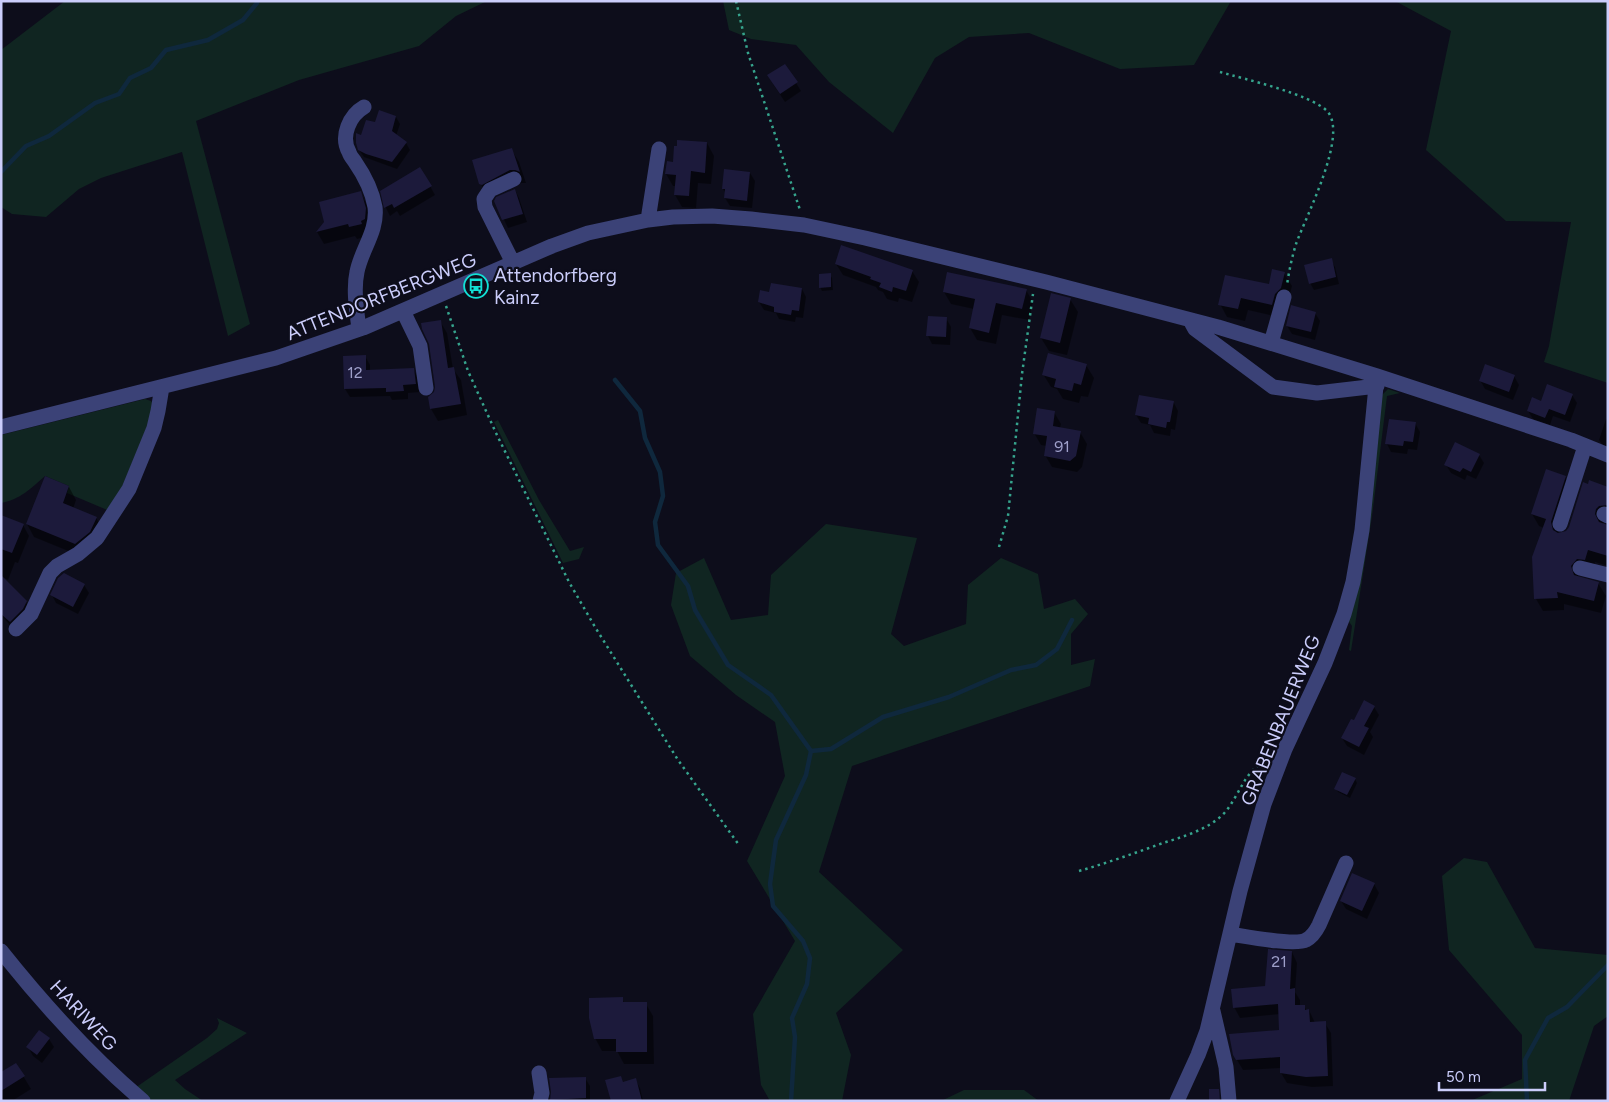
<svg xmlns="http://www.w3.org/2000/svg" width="1609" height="1102" font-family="Figtree,sans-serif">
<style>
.green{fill:#102521}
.shadow{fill:#0007}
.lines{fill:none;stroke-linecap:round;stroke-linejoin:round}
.stream{stroke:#0f283d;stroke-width:4.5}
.building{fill:#1c1a3b}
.path{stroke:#36a48d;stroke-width:2.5;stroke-dasharray:2.5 4;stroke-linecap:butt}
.minor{stroke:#3b4277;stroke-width:15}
.labels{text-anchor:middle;stroke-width:4.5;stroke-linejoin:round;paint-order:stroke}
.number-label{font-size:16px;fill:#9fa0cb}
.poi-label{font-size:19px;fill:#cbcdfb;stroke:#0d0d1b;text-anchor:start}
.street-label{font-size:19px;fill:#cbcdfb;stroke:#0d0d1b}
</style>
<rect width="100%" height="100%" fill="#0d0d1b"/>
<path class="green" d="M65 1H487L456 16 419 46 299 80 196 121 250 324 228 336 182 152 101 178 79 189 46 217 12 214 1 207V50Z
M723 1H1231L1194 65 1120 69 1029 33 969 37 935 58 893 133 829 82 796 45 751 39 729 30Z
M1395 1H1608V383L1544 362 1549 346 1571 222 1506 221 1426 150 1451 31Z
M1388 389 1400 393 1387 396 1372 516 1351 651 1349 650 1352 626 1348 620 1382 395Z
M145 399 151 401 155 407 112 512 67 493 69 486 45 476C30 489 21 499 1 503V435Z
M498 420 539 500 570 551 584 547 579 559 563 563 499 432 494 422Z
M826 524 917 538 891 634 904 646 966 624 968 585 1001 558 1038 574 1044 609 1075 599 1088 614 1071 634V665L1095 659 1090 686 852 766 819 872 903 950 836 1013 851 1055 842 1101H770L761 1085 753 1014 795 941 747 861 785 776 775 722 736 695 690 656 671 605 676 573 704 558 731 620 768 615 771 575Z
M1464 858 1487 862 1535 948 1608 955V1016L1594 1026 1569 1101H1470L1522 1079V1035L1449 950 1442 876Z
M217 1018 247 1033 175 1080 185 1089 203 1101H150L135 1088 207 1038 217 1029 219 1023Z
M964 1090H1024L1039 1101H941Z"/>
<path class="shadow" d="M785 65 801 91 785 102 773 84Z
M396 117 400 124 396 136 406 143 410 150 397 169 364 157 359 150 362 137Z
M707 143 714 156 711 184 698 183 696 208 682 207 675 195 676 186H673L666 174 674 163Z
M511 149 519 162 526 183H518L488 197 481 184Z
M420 168 435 195 400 216 397 211 390 216 386 208 382 191Z
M750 173 755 181 752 208 730 206 725 198 726 194 723 189Z
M515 190 519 198 527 222 508 228 495 201Z
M360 192 367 205 372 222 368 236 357 239 355 236 324 244 317 232 325 222Z
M1331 260 1335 267 1339 284 1314 290 1310 283Z
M836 264 912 271 919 282 912 302 899 298 898 302 887 299 883 292 878 290 876 287 843 275Z
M1284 273 1292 286 1288 301 1279 317 1248 310 1245 321 1227 317 1220 304 1270 285Z
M830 275 832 278 833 290 822 291 820 287Z
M802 289 806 297 803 318 796 317 795 322 779 319 776 313 764 310 759 302 770 293Z
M1026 290 1033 302 1029 320 1002 315 996 344 977 340 970 328 974 309 951 304 944 292Z
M1070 299 1078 312 1067 355 1049 351 1041 338Z
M1315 313 1320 321 1315 340 1292 334 1287 326Z
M946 318 951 327 950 345 932 344 928 336Z
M440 321 447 333 453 369 461 380 467 415 438 421 431 409 436 393 430 344Z
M365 356 370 365V371L413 369 418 377 420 392 408 393V399L392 400 390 396 350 397 345 389Z
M1086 365 1094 378 1088 397 1081 396 1079 403 1063 399 1057 389 1051 387 1043 374Z
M1514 376 1519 385 1513 400 1485 389 1480 380Z
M1572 395 1577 403 1570 422 1553 416 1550 425 1533 419 1528 411 1541 402Z
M1174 403 1178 411 1175 430 1171 429 1170 436 1154 433 1150 425 1141 423 1136 415Z
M1054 412 1061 424 1060 428 1080 432 1087 444 1082 467 1077 472 1052 467 1045 455 1047 446 1041 445 1034 433Z
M1606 419 1608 420V448L1604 447 1599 440Z
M1415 423 1420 432 1417 450 1408 449 1407 454 1391 452 1387 444Z
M1479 455 1484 463 1476 479 1467 475 1465 480 1451 473 1446 465Z
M1565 477 1572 490 1558 534 1567 532 1608 488V519L1602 524 1608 526V566L1595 562 1592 572 1584 571 1578 578 1598 583 1606 596 1601 613 1564 604V610L1543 611 1536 599 1544 528 1539 526 1532 514Z
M69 487 76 500 73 509 96 518 104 531 83 557 34 537 27 524Z
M1 516 23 525 29 536 18 563 15 562 8 580 2 577 26 602 32 613 16 632 1 615Z
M84 585 89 593 78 614 56 603 52 595Z
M1374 707 1379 715 1370 732 1373 737 1364 755 1347 746 1342 738 1354 722Z
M1355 779 1357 783 1350 798 1338 792 1336 789Z
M1374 884 1379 893 1367 919 1346 909 1341 901Z
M1292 952 1297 963 1295 992 1300 1000V1006H1304L1307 1011 1309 1010 1315 1023H1325L1331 1033 1333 1086 1312 1087 1287 1083 1281 1073V1068L1243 1070 1234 1055 1281 1031 1280 1014 1240 1018 1234 1007 1267 987Z
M622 999 625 1004H646L653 1016 654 1064H624L617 1051H602L595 1038Z
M49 1039 54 1047 42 1063 33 1056 28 1047Z
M16 1064 31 1089 12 1101H1V1074Z
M585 1078 590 1086V1101H552Z
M621 1078 624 1083 635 1080 640 1088 643 1101H612Z"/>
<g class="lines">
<path class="stream" d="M1 172 26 146 49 136 95 103 119 94 130 78 151 68 166 50 208 40 243 20 257 3V1
M615 380 640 411 645 438 660 472 663 496 655 522 658 545 688 586 695 610 728 665 771 695 811 751 806 775 776 840 770 884 773 906 803 941 810 958 807 984 792 1018 795 1037 791 1101
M811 751 831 749 883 717 949 697 1011 670 1036 665 1057 649 1072 620
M1527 1101 1525 1060 1548 1018 1567 1007 1608 965"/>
</g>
<path class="building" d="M785 64 798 82 780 94 767 75Z
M379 110 396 116 392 131 407 142 392 162 366 154 358 150 356 143V133L361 135 366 120 375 122Z
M677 140 707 142 705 173 691 171 689 196 674 195 676 175 665 174 667 161 673 162 674 146H677Z
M512 148 520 172 515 170H510L482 185 479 184 472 160Z
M420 167 432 186 394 208 392 204 384 208 380 191Z
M724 169 750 172 747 201 724 198 725 189H722Z
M515 189 523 214 502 220 494 201 496 197Z
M361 191 366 208 365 219 361 221 362 224 349 227 348 224 316 232 324 222 319 202Z
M841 245 913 270 906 291 893 287 892 292 879 287 881 283 870 279 871 277 835 264Z
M1332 258 1336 277 1309 284 1304 265Z
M1272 269 1285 272 1281 288 1275 294 1272 305 1241 298 1238 309 1218 305 1225 275 1269 284Z
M947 272 1027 289 1022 309 996 303 989 333 969 328 975 299 943 292Z
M831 273V287L819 288V274Z
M771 283 802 288 799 311 792 310 791 315 774 312V307L758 302 760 290 769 292Z
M1051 293 1071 298 1060 343 1040 338Z
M1291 305 1316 312 1311 332 1286 326Z
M928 316 947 317 946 337 926 336Z
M441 320 448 368 454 367 461 404 430 409 428 397 434 392 435 387 429 344 422 329 421 323Z
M1048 353 1087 364 1081 385 1074 383 1072 391 1054 387 1056 379 1042 375Z
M366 355V370L414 368 416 384 403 385 404 391 386 392V388L344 389 343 356Z
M1485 364 1515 375 1509 392 1479 381Z
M1547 384 1573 394 1565 415 1549 409 1545 418 1527 411 1532 397 1541 401Z
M1139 395 1174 401 1170 422H1167L1166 428 1148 424 1149 418 1135 415Z
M1037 408 1055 411 1053 426 1081 431 1076 456 1070 461 1044 456 1047 436 1033 434Z
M1389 419 1416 422 1413 442 1404 441 1403 446 1385 444Z
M1455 442 1480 454 1471 472 1463 468 1460 472 1444 465Z
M1546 469 1566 476 1551 522 1553 530 1558 533 1566 531 1569 527 1583 482 1588 484 1589 480 1608 487V505L1599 506 1596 509 1595 514 1599 522 1608 525V556L1588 550 1585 560 1577 559 1571 566 1574 575 1599 582 1594 601 1557 592 1558 598 1534 599 1532 557 1546 519 1531 514Z
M45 476 69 486 63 503 97 517 90 532 75 544 26 524Z
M1 515 24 524 12 553 1 549Z
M64 573 85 584 73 607 50 595 58 578Z
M1 575 27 601 23 609 10 622 1 614Z
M1364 700 1375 706 1364 726 1369 728 1359 747 1341 738 1351 719 1354 720Z
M1342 772 1356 778 1347 795 1334 789Z
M1352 873 1375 883 1362 911 1340 901Z
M1268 949 1292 951 1290 989 1295 988V1005H1305V1010L1309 1009 1310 1022 1326 1021 1328 1076 1306 1077 1280 1073V1057L1236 1060 1233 1055 1229 1034 1279 1030 1278 1004 1233 1008 1231 989 1265 986Z
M623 997V1002H647V1052H616V1039H594L589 1018V998Z
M39 1030 50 1038 37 1055 26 1047Z
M16 1063 25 1076 1 1091V1072Z
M621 1076 623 1082 636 1078 642 1101H611L605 1080Z
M586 1077V1098L550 1100 551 1092 549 1078Z
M1209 1089H1219L1220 1101H1209Z"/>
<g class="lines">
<path class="path" d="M736 1 748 53 800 210
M1220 72C1244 79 1310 94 1327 111 1349 134 1306 216 1296 244 1292 257 1289 271 1287 285
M446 306 468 371 496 433 569 582 595 627 678 760 739 845
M999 547 1008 516 1022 374 1033 294
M1079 871C1107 863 1135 853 1163 843 1182 837 1203 831 1219 818 1237 804 1243 771 1264 762"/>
<path class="minor" d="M648 220 659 149
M513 263 485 207 484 199 490 190 514 179
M403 311 420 346 426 388
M1190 320 1195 329 1273 387 1317 393 1377 386
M359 329C357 312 353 290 357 272 361 250 378 231 375 207 372 190 364 175 355 162 353 159 350 156 349 152 340 136 350 115 364 107
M1271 343 1284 297
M1 427 276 358 363 328 552 246 588 233 648 220 673 217 712 216 751 219 804 225 865 238 1046 282 1218 327 1377 376 1571 440 1608 455
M1604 514 1608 516
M1560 524 1585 446
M1580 568 1608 575
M16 629 31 614 50 573 57 566 78 554 97 538 129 489 154 428 158 411 162 387
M1230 934C1244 936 1295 946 1306 940 1312 937 1316 931 1319 925L1346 863
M1 951C44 1005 90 1056 143 1101
M1213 1011 1226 1067 1229 1101
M539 1073 542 1093 540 1101
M1177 1101 1198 1055 1207 1031 1240 891 1264 804 1285 749 1325 663 1344 614 1353 582 1362 530 1377 376"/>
</g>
<defs>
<g id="bus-ring" transform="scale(1.25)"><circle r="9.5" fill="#0d0d1b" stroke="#12e0d5" stroke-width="1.5"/><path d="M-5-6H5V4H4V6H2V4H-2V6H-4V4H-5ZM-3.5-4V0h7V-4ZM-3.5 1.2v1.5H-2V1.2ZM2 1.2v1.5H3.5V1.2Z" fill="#12e0d5"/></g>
</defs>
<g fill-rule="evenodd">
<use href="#bus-ring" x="476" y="286"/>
</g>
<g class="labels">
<g class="number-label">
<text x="355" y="378">12</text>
<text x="1062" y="452">91</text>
<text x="1279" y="967">21</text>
</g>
<g class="poi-label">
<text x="494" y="282">Attendorfberg<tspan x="494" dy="22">Kainz</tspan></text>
</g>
<g class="street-label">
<text transform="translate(381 296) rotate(-22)" y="7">ATTENDORFBERGWEG</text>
<text transform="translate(1280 720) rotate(-68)" y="7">GRABENBAUERWEG</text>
<text transform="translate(84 1015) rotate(47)" y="7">HARIWEG</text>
</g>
</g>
<rect width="1609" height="1102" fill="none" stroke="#cbcdfb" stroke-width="5"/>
<path d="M1439 1082v8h106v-8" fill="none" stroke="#cbcdfb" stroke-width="2.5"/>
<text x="1446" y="1082" font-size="15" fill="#cbcdfb" stroke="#0d0d1b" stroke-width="4" paint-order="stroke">50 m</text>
</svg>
